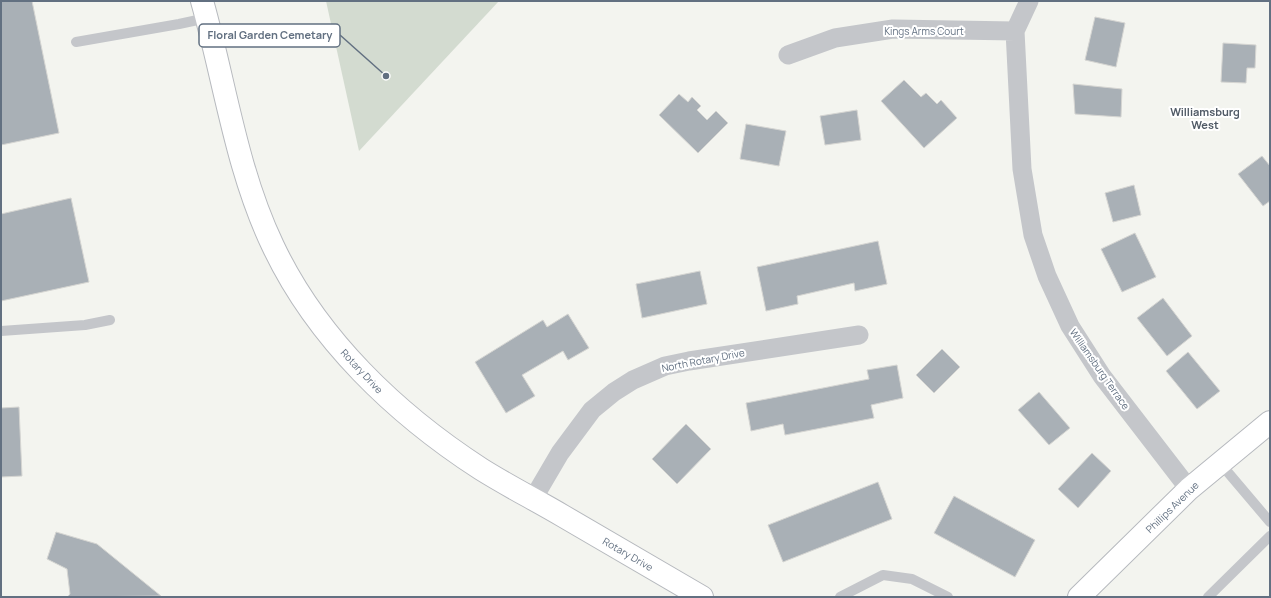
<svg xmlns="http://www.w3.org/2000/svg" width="1271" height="598" font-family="Manrope,sans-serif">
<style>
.green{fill:#d3dbd0}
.building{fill:#a9b0b6;stroke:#d5d5d2}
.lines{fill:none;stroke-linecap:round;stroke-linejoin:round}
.secondary-casing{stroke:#b6b9be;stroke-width:24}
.lane{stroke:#c4c6ca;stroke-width:10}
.street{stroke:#c4c6ca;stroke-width:19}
.secondary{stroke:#fff;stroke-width:22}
.labels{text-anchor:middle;stroke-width:4;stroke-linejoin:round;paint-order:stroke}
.street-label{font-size:10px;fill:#627081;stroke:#fff}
.neighbourhood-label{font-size:11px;font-weight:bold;fill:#505a66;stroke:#fff}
.leader{fill:none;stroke:#627081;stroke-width:1.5}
.callout-dot{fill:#627081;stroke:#fff;stroke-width:1.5}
.callout{fill:#fff;stroke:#627081;stroke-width:1.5}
.callout-label{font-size:11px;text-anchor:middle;font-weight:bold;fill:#627081}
</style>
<rect width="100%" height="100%" fill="#f3f4ef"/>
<path class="green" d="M326 1H499L359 151Z"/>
<path class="building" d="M1 1H32L59 133 1 145Z
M1095 17 1125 23 1116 67 1085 60Z
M1223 43 1256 45 1255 68H1247L1246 83 1221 82Z
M904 80 921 97 926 93 937 104 941 100 957 118 924 148 881 101Z
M1073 84 1122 89 1121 117 1075 114Z
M679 94 688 102 692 97 701 106 697 110 707 120 716 111 728 123 698 153 659 115Z
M857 110 861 140 825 145 820 116Z
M746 124 786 131 779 166 740 159Z
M1262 156 1270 166V201L1263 206 1238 174Z
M1134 185 1141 215 1113 222 1105 193Z
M71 198 89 282 1 301V214Z
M1135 233 1156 277 1122 292 1101 249Z
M878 241 887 284 855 291 854 283 797 296 798 304 766 311 757 267Z
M700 271 707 304 642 318 636 284Z
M1163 298 1192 336 1167 356 1137 318Z
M568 314 589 348 568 360 563 351 522 375 535 396 506 413 475 362 543 320 547 327Z
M942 349 960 367 934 393 916 375Z
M1188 352 1220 391 1197 409 1166 371Z
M897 365 903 398 871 405 874 418 785 435 783 424 751 431 746 403 869 379 867 370Z
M1039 392 1070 428 1049 445 1018 410Z
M19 407 22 476 1 477V408Z
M686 424 711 449 677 484 652 459Z
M1092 453 1111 471 1078 508 1058 489Z
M878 482 892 519 783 562 768 525Z
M954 496 1035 540 1015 577 934 533Z
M56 532 97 544 161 596 67 597 70 594 67 569 47 559Z"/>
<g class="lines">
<g class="secondary-casing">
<path id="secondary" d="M202 1C225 82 236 169 273 246 317 339 396 414 481 469 508 486 536 500 563 516 609 543 655 570 702 597
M1079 597 1189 489 1270 422"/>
</g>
<path class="lane" d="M76 42 179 24 207 18
M1 331 85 325 110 320
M1220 463 1270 522
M840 597 883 575 912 579 948 597
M1208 597 1270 536"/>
<path class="street" d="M1029 1 1015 31 1022 169 1033 235 1047 276 1070 326 1102 376 1189 489
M788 55 835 38 893 29 1015 31
M533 499 560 453 592 410 614 392 633 380 665 366 689 361 859 335"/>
<use href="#secondary" class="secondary"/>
</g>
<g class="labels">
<g class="street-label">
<text x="924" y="35">Kings Arms Court</text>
<text transform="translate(703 360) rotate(-11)" y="4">North Rotary Drive</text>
<text transform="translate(1100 369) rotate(55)" y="4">Williamsburg Terrace</text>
<text transform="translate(362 371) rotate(47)" y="4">Rotary Drive</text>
<text transform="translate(1172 507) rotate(-44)" y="4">Phillips Avenue</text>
<text transform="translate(628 554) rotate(30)" y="4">Rotary Drive</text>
</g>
<g class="neighbourhood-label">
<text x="1205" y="116">Williamsburg<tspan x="1205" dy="13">West</tspan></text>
</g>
</g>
<path class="leader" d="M386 76L340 35"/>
<circle class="callout-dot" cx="386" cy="76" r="4"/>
<rect class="callout" x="199" y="24" width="141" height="23" rx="4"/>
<g class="callout-label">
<text x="270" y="39">Floral Garden Cemetary</text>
</g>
<rect width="1271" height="598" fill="none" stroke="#627081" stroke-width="4"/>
</svg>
